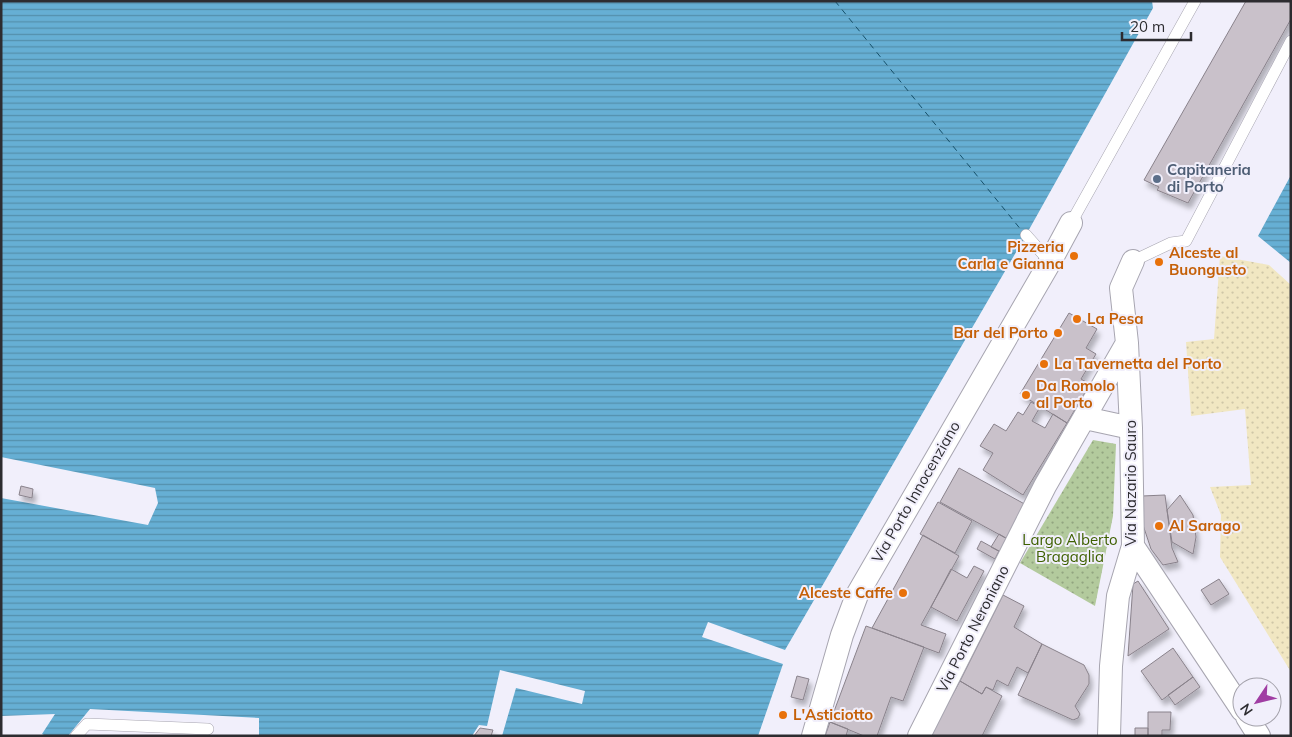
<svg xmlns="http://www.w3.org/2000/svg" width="1292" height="737" font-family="Mulish,sans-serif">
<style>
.grass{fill:url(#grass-dots)}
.sand{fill:url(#sand-dots)}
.water{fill:url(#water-rules)}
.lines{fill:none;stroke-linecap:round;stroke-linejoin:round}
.ferry{stroke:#16506a;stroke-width:1;stroke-dasharray:6 5;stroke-linecap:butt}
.building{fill:#c9c1ca;stroke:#89828b;filter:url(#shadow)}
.service-casing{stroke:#a7a5b0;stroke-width:12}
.minor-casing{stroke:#a7a5b0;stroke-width:24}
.service{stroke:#fff;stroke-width:11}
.minor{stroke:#fff;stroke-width:22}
.service-dot{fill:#5c6f8a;stroke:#f1effb;stroke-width:2}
.food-dot{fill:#e8710a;stroke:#f1effb;stroke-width:2}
.labels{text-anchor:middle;stroke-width:4;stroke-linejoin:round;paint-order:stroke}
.service-label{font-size:15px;font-weight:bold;fill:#4e5e75;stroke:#f1effb;text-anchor:start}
.food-label{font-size:15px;font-weight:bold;fill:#c56008;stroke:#f1effb;text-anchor:start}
.street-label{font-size:15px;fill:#2d2c30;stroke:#f1effb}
.park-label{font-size:15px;fill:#3e6000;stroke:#f1effb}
</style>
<defs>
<pattern id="grass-dots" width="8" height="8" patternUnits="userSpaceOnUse" patternTransform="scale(1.25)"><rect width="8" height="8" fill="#b3ca9d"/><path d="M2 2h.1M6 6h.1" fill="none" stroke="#92a480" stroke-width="1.8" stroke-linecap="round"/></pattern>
<pattern id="sand-dots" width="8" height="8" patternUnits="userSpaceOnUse" patternTransform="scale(1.25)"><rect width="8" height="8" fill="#f1e7c2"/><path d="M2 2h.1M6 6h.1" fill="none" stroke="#cfc6a7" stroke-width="1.8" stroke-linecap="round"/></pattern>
<pattern id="water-rules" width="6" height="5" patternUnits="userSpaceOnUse" patternTransform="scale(1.25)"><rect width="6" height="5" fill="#66afd4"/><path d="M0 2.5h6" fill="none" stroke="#548fac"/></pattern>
<filter id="shadow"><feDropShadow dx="3" dy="5.5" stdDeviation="2.5" flood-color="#0004"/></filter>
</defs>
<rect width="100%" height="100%" fill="#f1effb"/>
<path class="grass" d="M1093 440 1116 444 1113 516 1095 606 1020 563Z"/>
<path class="sand" d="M1220 256 1269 265 1291 285V672L1220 557 1221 515 1210 487 1251 485 1245 409 1191 416 1186 342 1214 339Z"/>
<path class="water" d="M1 1H1152L1153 8 1026 235 785 650 708 622 702 637 783 664 758 736H502L516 688 582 704 585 691 500 670 487 726 479 725 472 736H259V718L90 709 68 736H46L42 734 55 714 1 716V498L148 525 158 503 155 488 1 457Z
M1291 175V263L1258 236Z"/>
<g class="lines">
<path class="ferry" d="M835 1 1022 231"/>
</g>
<path class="building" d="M1246 1H1291V19L1188 203 1157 190 1159 187 1144 180Z
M1069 313 1097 329 1086 348 1096 354 1081 379 1090 384 1067 423 1020 394Z
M1031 402 1040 407 1032 421 1045 428 1053 414 1067 423 1023 495 983 470 993 453 980 446 994 424 1006 431 1018 412 1023 415Z
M959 468 1030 507 1011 541 940 502Z
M21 486 33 489 32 498 19 495Z
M1165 495 1172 548 1178 562 1163 565 1151 549 1140 516 1142 496Z
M1180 495 1193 515 1196 537 1193 554 1172 542 1167 510Z
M938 502 972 521 955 553 920 534Z
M999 534 1011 541 1004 554 991 547Z
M923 535 959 556 921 625 946 634 939 653 872 628Z
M981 541 999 551 995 559 977 549Z
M974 566 984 571 957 621 931 607 951 569 967 578Z
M1219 579 1229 594 1211 605 1201 590Z
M1138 581 1169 629 1128 656 1133 584Z
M1003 595 1024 606 1014 627 1042 644 1028 673 1017 667 1008 686 997 680 993 690 986 687 982 694 960 681Z
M866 626 924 647 903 701 891 697 877 736H864L830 722Z
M1042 644 1084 665 1089 675V684L1075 706 1080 714 1078 718 1073 720 1018 695Z
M1173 648 1193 677 1162 700 1141 671Z
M797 676 809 679 803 700 791 697Z
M1193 677 1200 687 1175 705 1168 695Z
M960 681 982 694 986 687 1002 696 982 736H930Z
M1148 712H1171L1170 730H1162V736H1148Z
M830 722 848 729 846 736H825Z
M480 728 493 730 491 736H474Z
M1135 728H1148V736H1135Z"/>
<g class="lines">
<g class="service-casing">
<path id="service" d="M1071 223 1195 1
M1026 235 1050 262
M1133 261 1171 243 1186 241 1291 41
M76 736 87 724 208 729"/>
</g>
<g class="minor-casing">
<path id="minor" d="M1085 418 1131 428
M1133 546 1242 710
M1247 717 1259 736
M813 736 842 635 857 595 1050 262 1071 223
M919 736 1045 486 1127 343
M1109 736 1111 666 1118 596 1133 546 1131 428 1127 343 1121 288 1133 261"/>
</g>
<use href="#service" class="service"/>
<use href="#minor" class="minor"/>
</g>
<circle class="service-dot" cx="1157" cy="179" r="5"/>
<g class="food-dot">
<circle cx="1074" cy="256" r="5"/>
<circle cx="1159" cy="262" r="5"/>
<circle cx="1077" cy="319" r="5"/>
<circle cx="1058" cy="333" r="5"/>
<circle cx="1044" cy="364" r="5"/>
<circle cx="1026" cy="395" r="5"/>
<circle cx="1159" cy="526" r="5"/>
<circle cx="903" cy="593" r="5"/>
<circle cx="783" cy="715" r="5"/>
</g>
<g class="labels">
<g class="service-label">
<text x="1167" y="175">Capitaneria<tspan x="1167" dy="17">di Porto</tspan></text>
</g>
<g class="food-label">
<text x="1064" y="252" text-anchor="end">Pizzeria<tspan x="1064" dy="17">Carla e Gianna</tspan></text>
<text x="1169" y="258">Alceste al<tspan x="1169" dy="17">Buongusto</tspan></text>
<text x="1087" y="324">La Pesa</text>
<text x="1048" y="338" text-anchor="end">Bar del Porto</text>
<text x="1054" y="369">La Tavernetta del Porto</text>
<text x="1036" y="391">Da Romolo<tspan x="1036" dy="17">al Porto</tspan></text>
<text x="1169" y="531">Al Sarago</text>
<text x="893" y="598" text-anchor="end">Alceste Caffe</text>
<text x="793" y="720">L'Asticiotto</text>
</g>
<g class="street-label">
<text transform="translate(1131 483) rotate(-90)" y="5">Via Nazario Sauro</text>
<text transform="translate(916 492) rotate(-60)" y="5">Via Porto Innocenziano</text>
<text transform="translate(973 629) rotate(-63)" y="5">Via Porto Neroniano</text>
</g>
<g class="park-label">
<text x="1070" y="545">Largo Alberto<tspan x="1070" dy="17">Bragaglia</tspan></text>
</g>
</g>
<rect width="1292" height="737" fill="none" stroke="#2d2c30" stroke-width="5"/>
<g transform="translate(1257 702) rotate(235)"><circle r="24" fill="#f1effb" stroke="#a3a1aa"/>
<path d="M0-4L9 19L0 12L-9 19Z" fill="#a03da3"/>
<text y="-8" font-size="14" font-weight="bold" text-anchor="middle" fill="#2d2c30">N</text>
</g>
<path d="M1122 32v8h69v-8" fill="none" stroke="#2d2c30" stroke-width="2.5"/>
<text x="1130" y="32" font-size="15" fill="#2d2c30" stroke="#f1effb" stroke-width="4" paint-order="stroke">20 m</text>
</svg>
